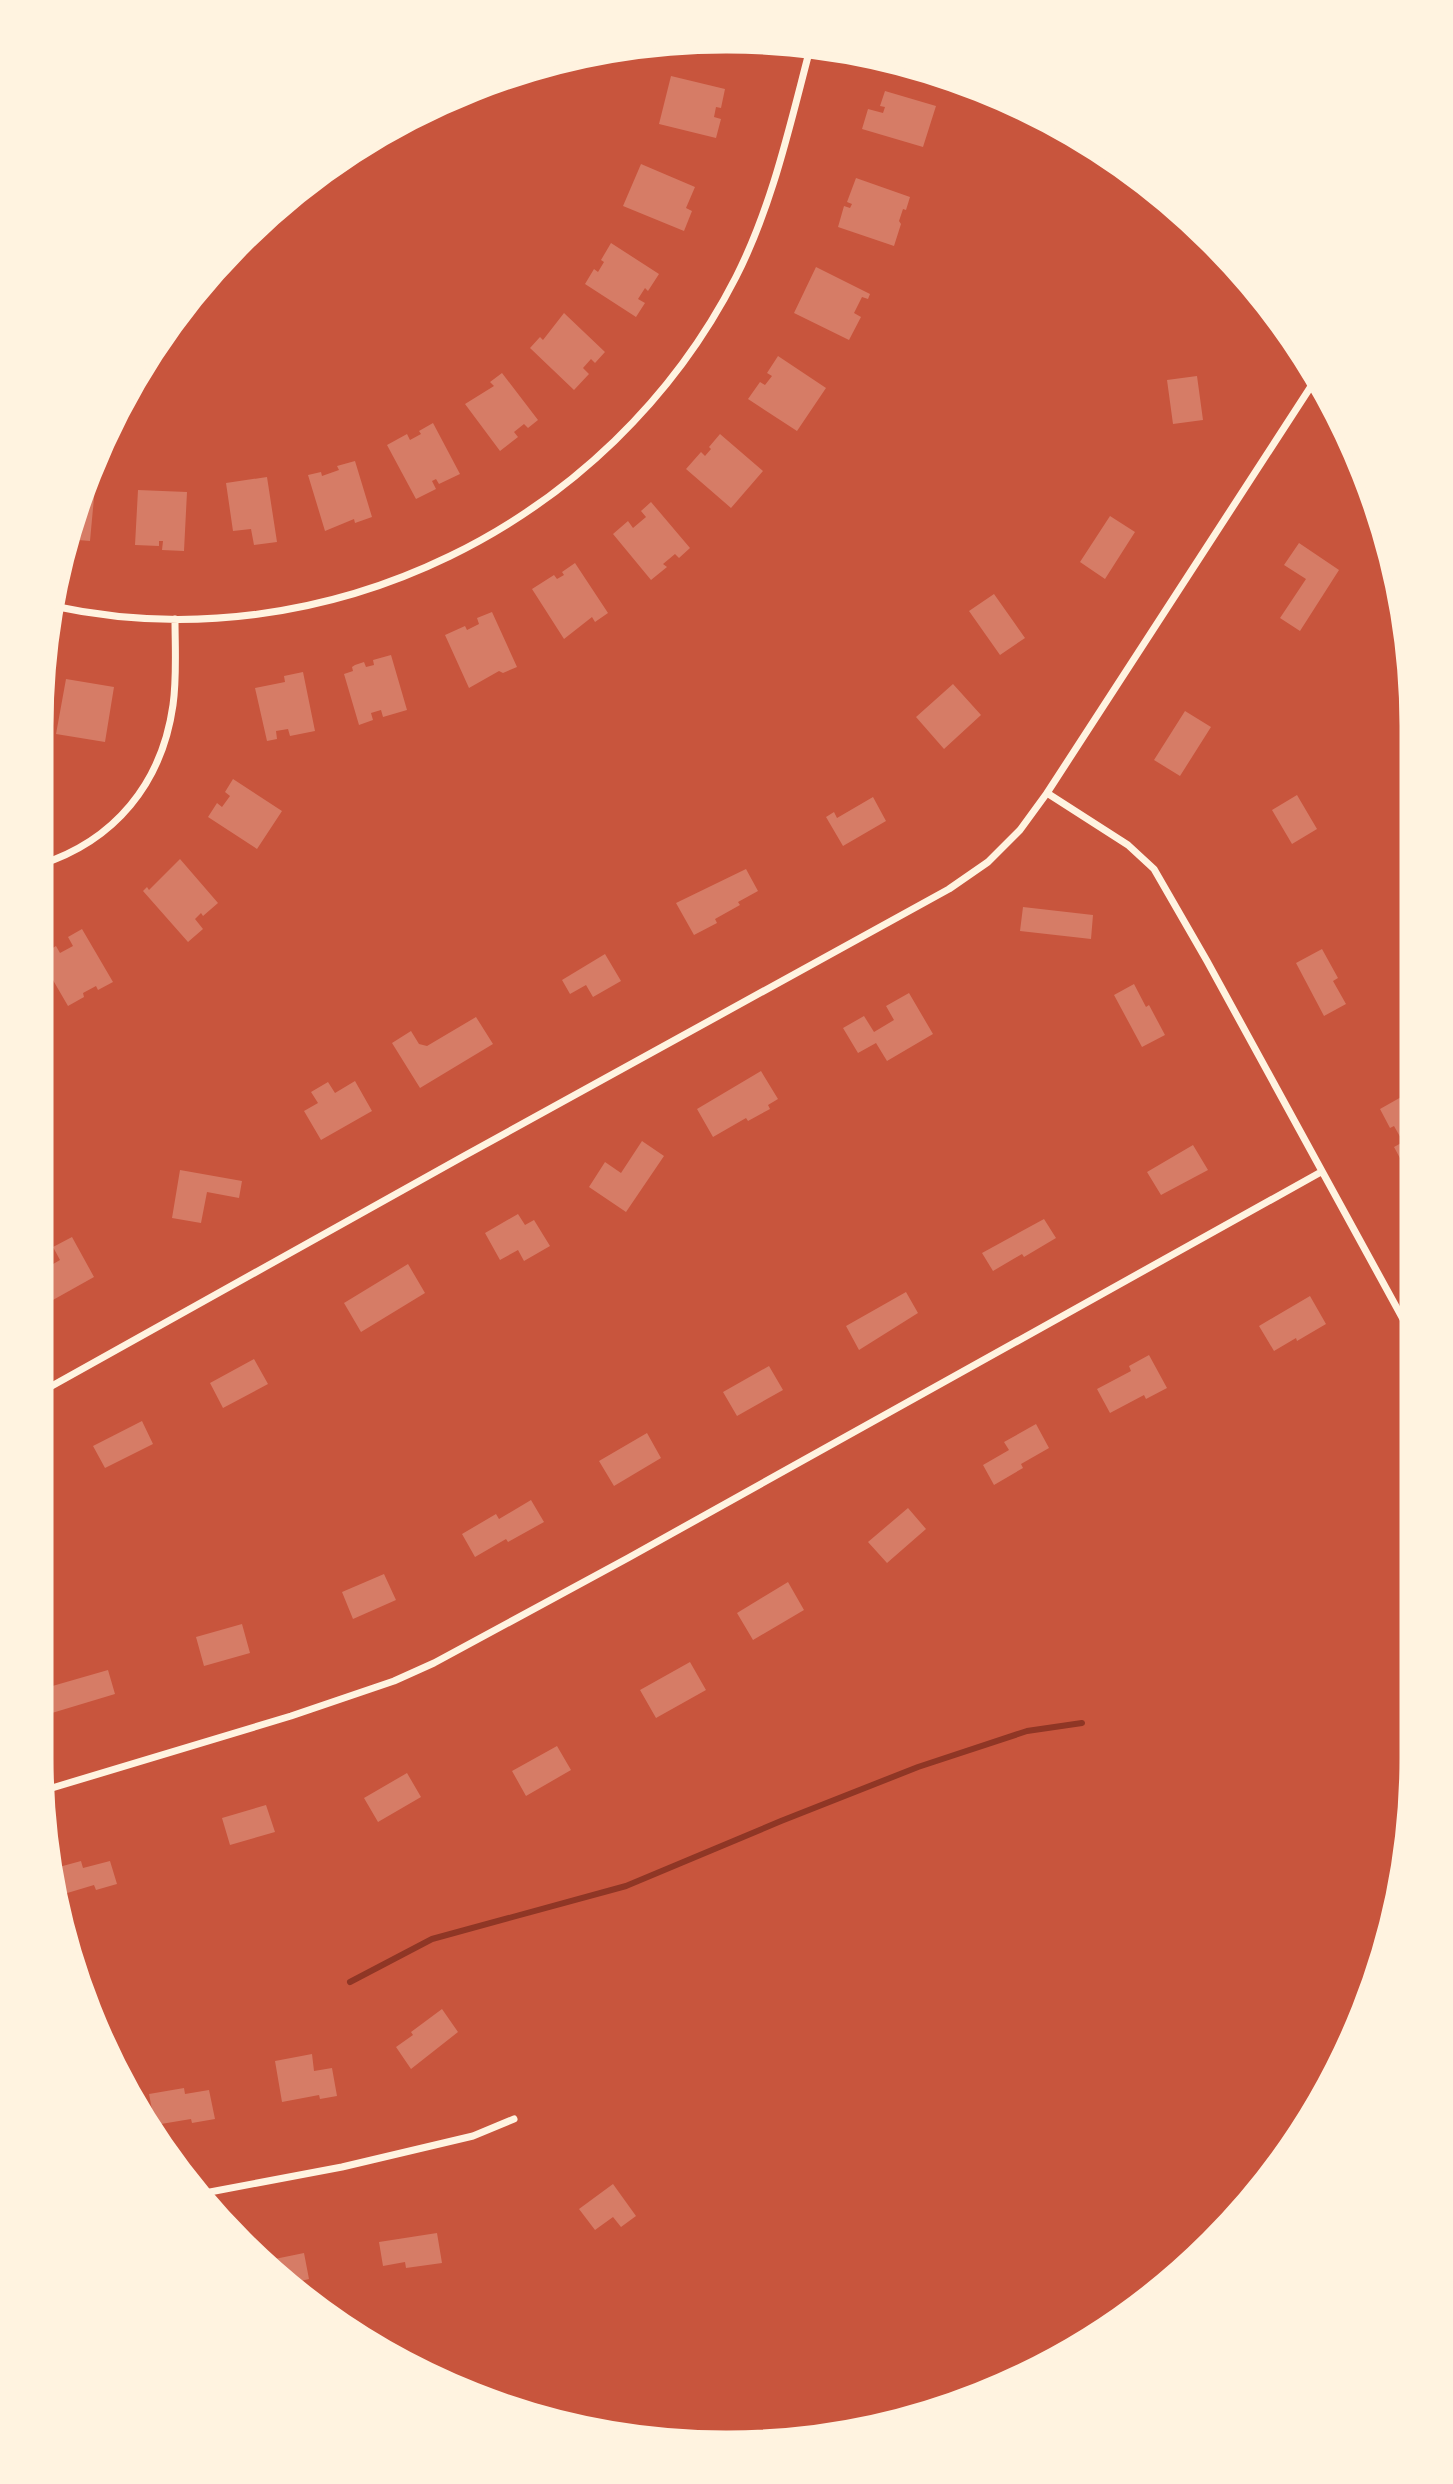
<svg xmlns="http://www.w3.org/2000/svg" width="1453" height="2484" font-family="Raleway,sans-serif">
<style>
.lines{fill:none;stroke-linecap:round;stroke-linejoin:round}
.stream{stroke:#8f3625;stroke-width:6}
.building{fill:#d67c66}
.minor{stroke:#fff3e0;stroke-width:7}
.rim{fill:none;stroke:#fff3e0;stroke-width:9}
</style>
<rect width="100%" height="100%" fill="#c8553d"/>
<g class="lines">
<path class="stream" d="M350 1982 432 1939 626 1886 781 1821 918 1767 1027 1731 1082 1723"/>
</g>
<path class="building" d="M727 37H733L730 48 699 40Z
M671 76 725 89 721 108 716 107 714 117 721 119 716 138 659 124Z
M885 91 936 106 923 147 862 129 868 109 883 113 885 107 880 106Z
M641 164 695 187 686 208 692 211 684 231 623 206Z
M856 178 910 197 906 210 903 209 899 221 901 224 894 246 838 227 844 206 850 208 852 204 847 202Z
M611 243 659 274 648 291 645 288 638 299 645 303 636 317 585 284 594 269 598 272 604 262 601 260Z
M816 267 870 294 868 299 862 297 854 313 861 317 849 340 794 313Z
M564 313 605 352 595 363 591 359 583 368 589 374 574 390 530 348 540 337 543 340Z
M778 356 826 388 797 431 748 399 760 382 765 385 772 376 767 373Z
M502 373 538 420 528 428 524 424 514 432 518 437 500 451 465 404 494 386 490 382Z
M1197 376 1203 420 1173 424 1167 380Z
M433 423 460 474 439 484 436 479 432 481 436 489 416 499 387 445 407 434 410 440 421 434 419 431Z
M720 434 763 471 731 508 686 469 701 452 705 456 711 449 709 447Z
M355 461 372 517 355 523 354 519 325 531 308 475 321 472 322 476 339 470 337 466Z
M88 475 96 476 90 541 67 539 73 504Z
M267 477 277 542 254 545 251 529 233 531 226 483Z
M138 490 187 492 184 551 162 550 163 541H159V546L135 545Z
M651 502 690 548 679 558 675 554 663 564 667 567 651 580 613 534 628 521 633 528 646 517 641 511Z
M1110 516 1135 532 1105 579 1080 562Z
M1299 543 1339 570 1300 631 1280 618 1306 579 1284 565Z
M575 563 608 613 595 622 592 617 564 639 532 589 554 575 557 579 564 575 562 572Z
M994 594 1025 638 1000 655 969 611Z
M492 612 517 667 503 673 499 671 469 688 445 635 465 626 467 630 479 624 477 618Z
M391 655 407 710 383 717 381 710 371 713 373 720 359 725 344 674 353 671 352 667 355 665 364 662 366 667 374 665 373 660Z
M303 672 315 731 290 736 288 729 276 731 277 739 267 741 255 688 285 682 284 676Z
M66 679 114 687 105 742 56 734Z
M953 684 981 715 944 749 916 717Z
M1185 711 1211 727 1180 776 1154 760Z
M233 779 282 811 257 849 208 817 217 803 222 807 230 796 225 792Z
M1297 795 1317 829 1292 844 1272 810Z
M873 797 886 821 843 846 826 817 834 812 837 818Z
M180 859 218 903 203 916 201 913 195 919 203 929 188 942 143 891 147 887 149 890Z
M746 869 758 891 738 902 740 905 715 919 717 923 694 935 676 903Z
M1023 907 1093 915 1091 939 1020 931Z
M82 929 113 982 98 990 96 986 83 993 84 997 68 1006 39 956 56 946 60 953 73 946 68 937Z
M1322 949 1338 978 1333 981 1346 1004 1324 1016 1296 963Z
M605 954 621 981 593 997 586 985 570 994 562 980Z
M1134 984 1146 1007 1149 1005 1165 1035 1142 1047 1114 995Z
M909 993 933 1034 887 1061 876 1043 858 1053 843 1028 864 1016 874 1032 894 1020 886 1006Z
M476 1017 493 1044 420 1088 392 1043 411 1031 419 1044 427 1046Z
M761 1071 778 1099 768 1105 770 1109 748 1121 746 1118 713 1137 697 1109Z
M355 1081 372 1111 321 1140 304 1111 318 1103 311 1092 328 1082 335 1093Z
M1403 1096 1408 1104 1415 1100V1170L1408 1173 1394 1147 1403 1142 1394 1126 1390 1128 1380 1109Z
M642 1141 664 1156 626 1212 589 1187 605 1162 621 1173Z
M1193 1145 1208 1170 1161 1195 1147 1172Z
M180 1170 242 1181 239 1198 207 1192 201 1223 172 1218Z
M518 1214 525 1225 534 1220 550 1246 524 1261 518 1250 500 1260 485 1233Z
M1044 1219 1056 1238 1024 1257 1022 1254 993 1271 982 1253Z
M72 1237 94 1277 44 1305 41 1300V1271L60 1260 53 1247Z
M408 1264 425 1293 361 1332 344 1303Z
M906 1292 918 1313 859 1350 846 1326Z
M1310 1296 1326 1324 1297 1341 1296 1338 1274 1351 1259 1326Z
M1149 1355 1167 1388 1146 1399 1144 1395 1110 1413 1097 1389 1131 1371 1129 1366Z
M254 1359 268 1384 223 1408 210 1383Z
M769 1366 783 1390 737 1416 723 1392Z
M142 1421 153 1444 105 1468 93 1446Z
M1036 1424 1049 1448 1021 1464 1023 1468 994 1485 983 1465 1009 1450 1004 1442Z
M647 1433 661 1458 614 1486 599 1461Z
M531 1500 544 1522 508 1542 506 1539 475 1557 462 1534 496 1514 499 1519Z
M908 1508 926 1529 887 1563 868 1542Z
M384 1574 396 1600 353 1619 342 1592Z
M788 1582 804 1610 753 1640 737 1613Z
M242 1624 250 1653 204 1666 196 1637Z
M690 1662 706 1690 656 1718 640 1690Z
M108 1670 115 1694 42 1716V1689Z
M557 1746 571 1770 526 1796 512 1771Z
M407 1773 421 1797 378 1822 364 1798Z
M266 1805 275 1832 230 1845 222 1818Z
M81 1861 83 1868 110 1861 117 1884 96 1890 94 1885 54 1897 48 1870Z
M442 2009 458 2032 411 2069 396 2047 413 2035 411 2032Z
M312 2054 314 2071 332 2068 337 2096 320 2099 319 2095 282 2102 275 2061Z
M184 2088 185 2094 209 2090 215 2119 192 2123 191 2119 155 2125 149 2094Z
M613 2184 636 2216 621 2227 613 2217 595 2230 579 2209Z
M437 2233 442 2263 406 2268 405 2262 383 2266 379 2242Z
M304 2253 309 2279 289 2284V2287L264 2266 265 2261Z"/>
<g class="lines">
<path class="minor" d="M53 606C326 665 610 524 736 277 773 204 790 124 811 45
M1047 793 1128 845 1154 869 1207 961 1415 1341
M39 865C115 841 162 783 173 705 177 677 175 647 175 619
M41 1392 464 1156 949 889 988 862 1020 830 1047 793 1319 374
M42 1791 291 1716 394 1681 434 1663 628 1558 1321 1172
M194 2195 342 2167 473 2136 514 2119"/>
</g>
<path d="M0 0H1453V2484H0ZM726 49H727A677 677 0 0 1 1404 726V1758A677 677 0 0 1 727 2435H726A677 677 0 0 1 49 1758V726A677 677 0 0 1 726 49Z" fill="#fff3e0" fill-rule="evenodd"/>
<path class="rim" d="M726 49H727A677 677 0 0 1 1404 726V1758A677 677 0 0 1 727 2435H726A677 677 0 0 1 49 1758V726A677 677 0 0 1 726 49Z"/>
</svg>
